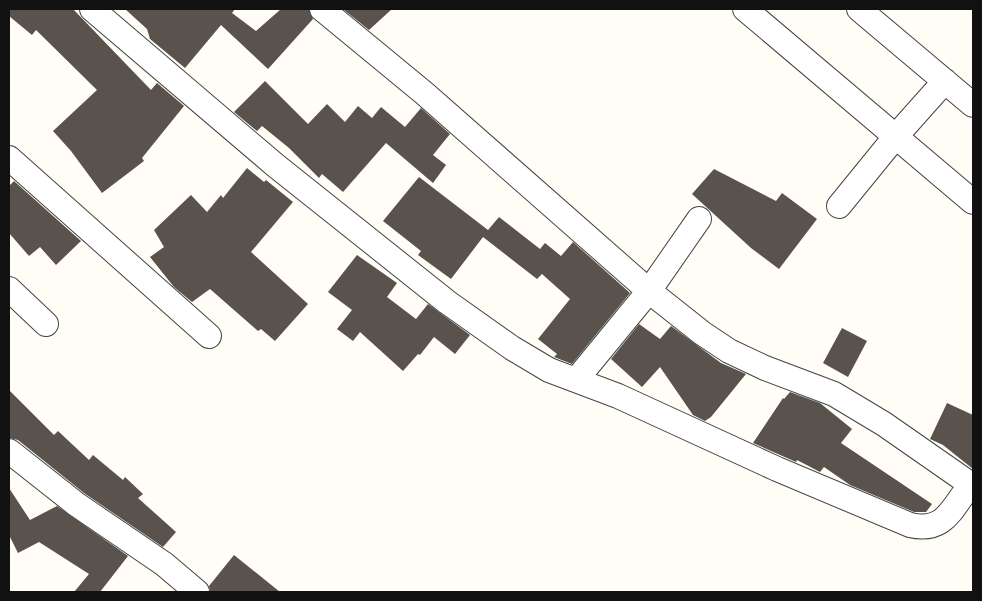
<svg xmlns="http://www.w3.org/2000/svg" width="982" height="601" font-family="Georgia,serif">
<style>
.building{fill:#5a524d}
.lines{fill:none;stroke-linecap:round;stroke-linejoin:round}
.minor-casing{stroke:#444;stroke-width:26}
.minor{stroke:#fff;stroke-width:24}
</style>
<rect width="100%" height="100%" fill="#fffdf5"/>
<path class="building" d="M9 9H73L151 90 157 83 184 106 142 158 144 161 102 193 71 151 53 131 97 90 36 30 32 35 9 16Z
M125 9H235L232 13 256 31 281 9H309L313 19 268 69 221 25 185 68 150 39 147 29Z
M343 9H392L369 30Z
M265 81 308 124 327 104 345 122 358 106 372 118 381 107 405 127 421 108 450 134 433 155 446 165 433 183 386 143 343 192 322 174 319 178 289 148 262 126 257 131 234 112Z
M247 168 264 182 266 180 293 202 251 252 308 304 275 341 261 329 258 331 210 289 192 302 174 287 150 257 164 247 154 230 191 195 207 212 221 195 223 198Z
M714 169 776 201 782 193 817 219 779 269 751 248 692 194Z
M419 177 488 230 483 236 499 217 540 249 545 243 561 256 573 242 630 293 572 364 554 357 557 354 538 339 570 299 542 274 537 279 483 237 451 279 418 255 421 251 383 221Z
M14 181 81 241 56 265 40 247 29 256 9 233V186Z
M357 255 397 283 387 297 416 319 428 304 470 335 455 354 434 337 420 355 418 354 403 371 360 332 353 341 337 329 352 310 328 292Z
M639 324 660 339 671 326 721 363 746 374 711 417 705 421 693 415 660 367 642 387 611 359Z
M842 328 867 341 848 377 823 363Z
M9 390 54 435 58 431 89 460 93 455 123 480 125 477 143 494 138 498 176 532 163 547 84 493 18 440 9 438Z
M790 392 820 403 852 429 841 443 932 504 926 512H914L850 485 824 467 820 472 797 460 796 462 753 443 783 398 784 399Z
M947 403 973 415V469L943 445 930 439Z
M9 488 30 520 57 506 128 556 100 592H74L89 574 39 542 18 553 9 535Z
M234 555 280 592H210L209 586Z"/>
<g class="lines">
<g class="minor-casing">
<path id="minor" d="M92 9 275 165 447 302 512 348 549 370 618 396 777 469 910 525C945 533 951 509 971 484
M322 9 424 93 649 291 702 333 729 351 765 368 834 394 884 424 973 486
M745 9 973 202
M859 9 973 105
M9 158 209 336
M839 206 896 136 945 81
M9 289 46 324
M576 380 649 291 699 219
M9 451 76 504 164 564 197 592"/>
</g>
<use href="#minor" class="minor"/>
</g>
<rect width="982" height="601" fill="none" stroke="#111111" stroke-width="20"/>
</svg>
